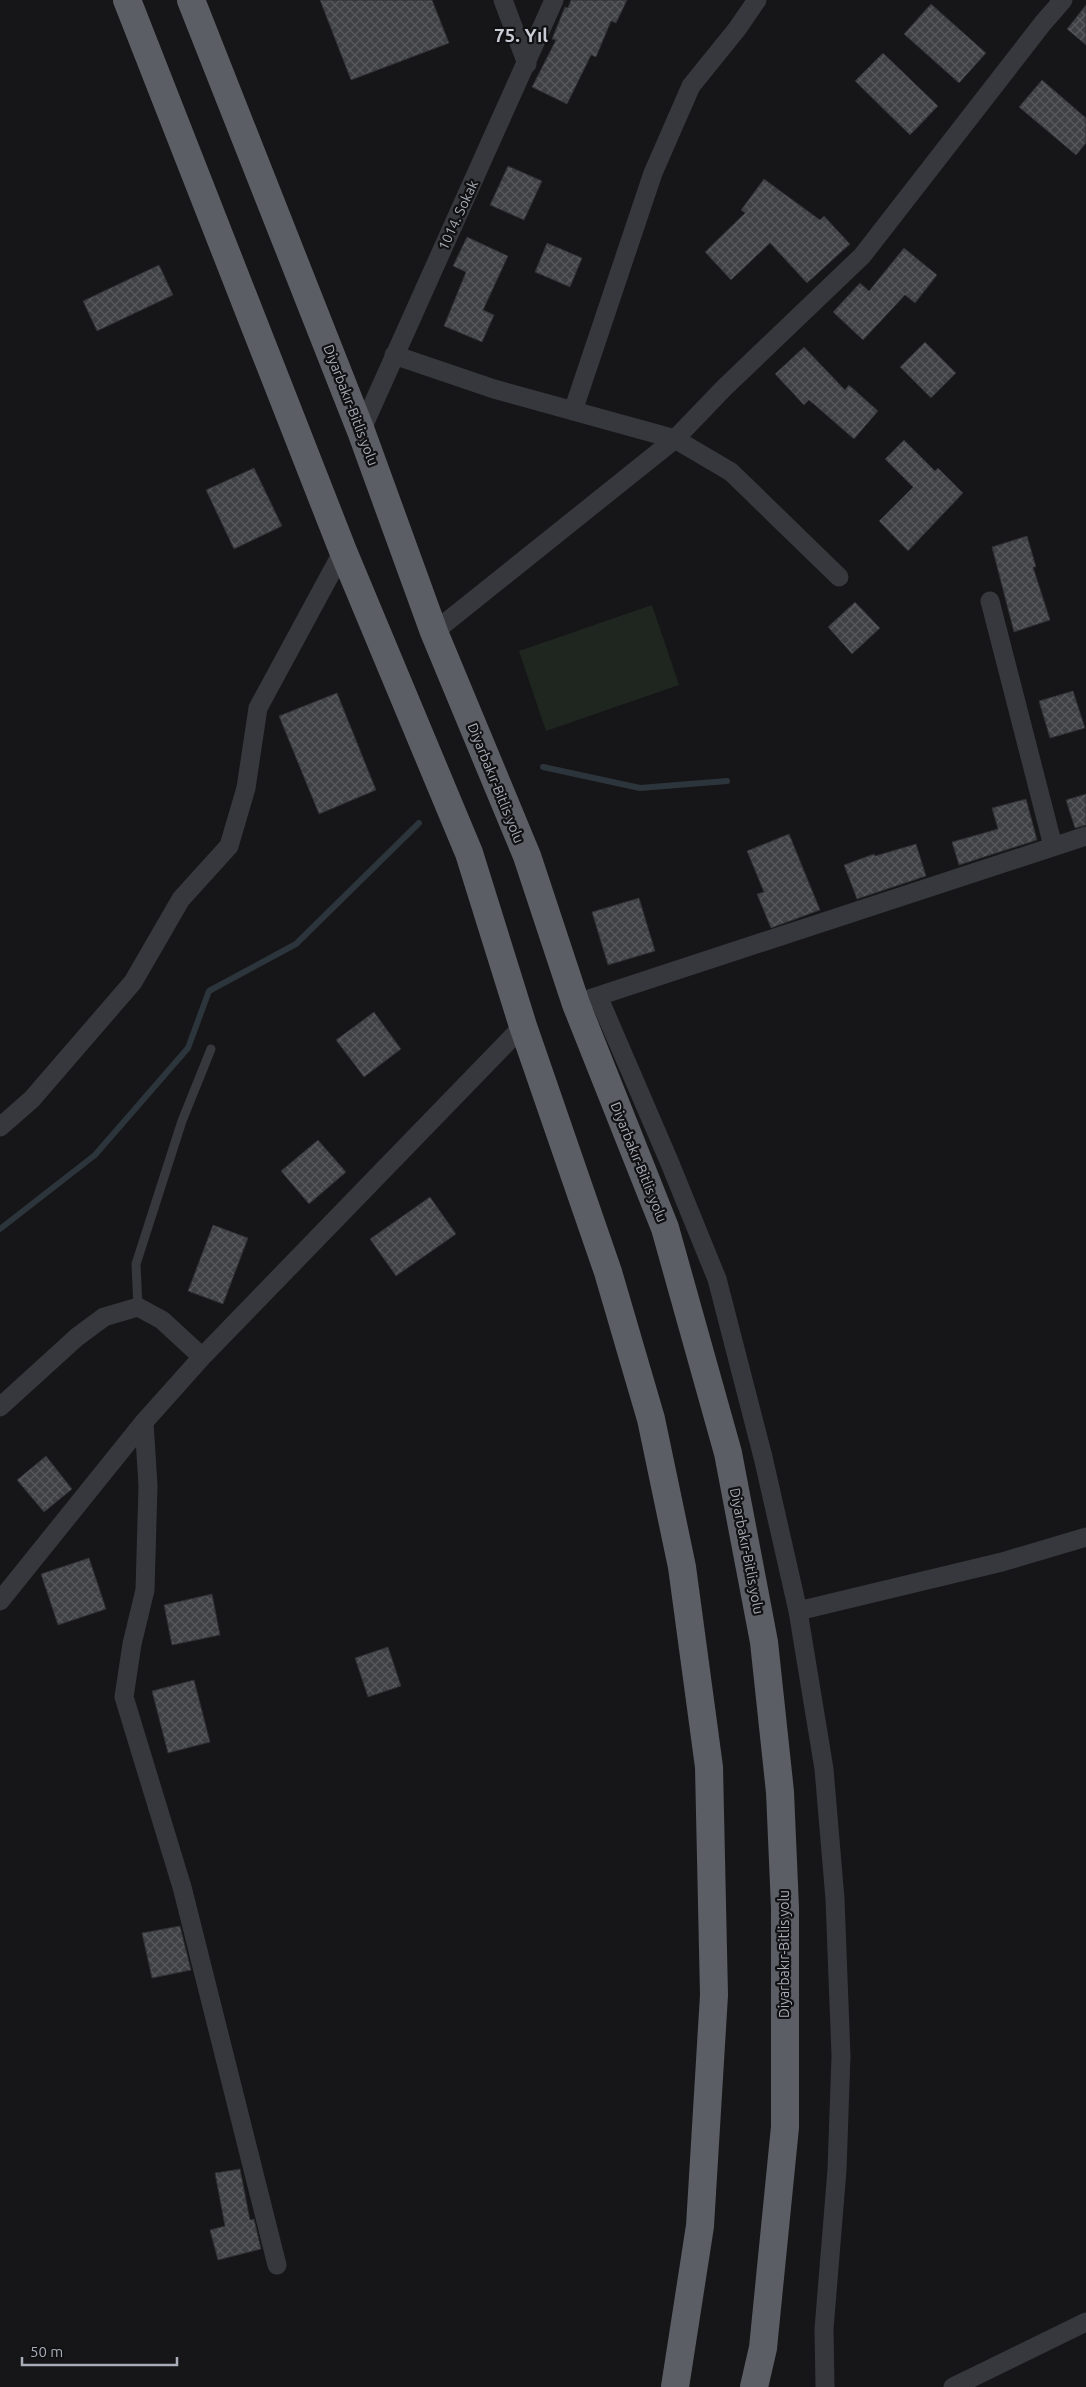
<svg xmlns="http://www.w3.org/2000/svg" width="1086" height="2387" font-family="Ubuntu,sans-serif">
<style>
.pitch{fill:#1e261f}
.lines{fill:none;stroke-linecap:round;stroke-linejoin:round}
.stream{stroke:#2c353c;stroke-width:6}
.building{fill:url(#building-cross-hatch);stroke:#303034}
.service{stroke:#37383d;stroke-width:9}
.minor{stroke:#37383d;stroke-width:19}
.trunk{stroke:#5b5e65;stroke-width:28}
.labels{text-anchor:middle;stroke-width:4.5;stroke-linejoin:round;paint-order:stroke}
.street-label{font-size:14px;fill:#a8adb8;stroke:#111113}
.district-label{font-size:19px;font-weight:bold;fill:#c9ccd4;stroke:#111113}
</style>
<defs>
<pattern id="building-cross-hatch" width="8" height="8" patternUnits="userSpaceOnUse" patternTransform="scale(1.25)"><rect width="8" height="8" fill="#404145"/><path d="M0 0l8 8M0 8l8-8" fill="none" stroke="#595a5e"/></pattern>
</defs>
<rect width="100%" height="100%" fill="#161618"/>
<path class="pitch" d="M652 605 679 685 546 731 519 651Z"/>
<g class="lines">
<path class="stream" d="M543 767 640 788 727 781
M0 1229 95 1155 188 1048 209 991 296 944 419 823"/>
</g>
<path class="building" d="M320 0H432L449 43 351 80Z
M571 0H627L616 23 611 21 596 57 591 55 567 104 532 87 556 40 552 39 565 7 568 8Z
M931 4 986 53 959 83 904 34Z
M1086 5V45L1067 29Z
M883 53 938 106 910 135 855 81Z
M1042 80 1086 118V143L1076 155 1019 107Z
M508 166 542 181 524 220 490 205Z
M764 179 820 220 824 216 850 244 807 283 770 243 731 280 705 252 745 213 741 210Z
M467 237 508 256 483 310 494 315 482 342 444 326 466 272 453 266Z
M547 243 582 258 570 287 535 272Z
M904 248 937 275 915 303 905 295 863 340 833 312 860 283 869 291Z
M159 265 173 295 97 331 83 301Z
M925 342 956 373 931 398 900 367Z
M804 347 845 390 849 385 878 411 854 439 809 400 804 405 775 374Z
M904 440 935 471 938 468 963 493 908 551 879 521 913 487 885 459Z
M254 468 282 526 234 549 206 490Z
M1027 536 1036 567H1033L1050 620 1014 632 992 547Z
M855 602 880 628 852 654 828 627Z
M1073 691 1085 728 1050 738 1039 701Z
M337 693 376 790 319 814 279 716Z
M1086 794V825L1075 828 1066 800Z
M1026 799 1037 840 959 865 952 842 998 829 992 808Z
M789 834 820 910 771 928 757 894 764 892 747 851Z
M916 844 926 876 857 899 844 865 874 854 875 856Z
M639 898 655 951 608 965 592 912Z
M374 1012 401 1049 364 1077 336 1040Z
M318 1140 346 1172 309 1204 281 1171Z
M430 1197 456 1234 396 1276 370 1239Z
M213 1225 248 1238 223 1304 188 1291Z
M46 1456 72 1489 44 1512 17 1480Z
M89 1558 106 1609 58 1625 41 1574Z
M212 1594 220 1635 172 1645 164 1605Z
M388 1647 401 1686 368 1697 355 1658Z
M194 1680 210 1742 168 1753 152 1691Z
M180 1926 191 1970 152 1978 142 1933Z
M240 2169 250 2220 254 2219 261 2249 218 2260 210 2230 225 2226 215 2173Z"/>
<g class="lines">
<path class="service" d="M138 1307 136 1264 182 1121 211 1049"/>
<path class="minor" d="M503 0 527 64
M394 355 494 389 675 439 731 472 839 577
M573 411 653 173 691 86 737 29 757 0
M361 431 554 0
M990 601 1053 846
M434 632 675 439 724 388 862 256 1043 23 1063 0
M598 996 669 1161 717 1279 763 1457 798 1611 824 1769 835 1899 841 2056 837 2170 824 2329 825 2387
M586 1000 1086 836
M0 1127 32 1099 133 982 181 899 229 846 246 788 258 708 343 551
M0 1407 77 1337 104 1317 138 1307 162 1320 202 1357
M144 1422 148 1486 145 1590 132 1644 124 1697 182 1887 277 2265
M0 1601 144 1422 202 1357 523 1026
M798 1611 1002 1562 1086 1537
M953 2387 1086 2322"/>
<path class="trunk" d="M127 0 343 551 469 853 523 1026 608 1272 651 1419 682 1567 709 1767 714 1995 700 2226 675 2387
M191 0 361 431 434 632 527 856 576 1004 665 1228 728 1453 764 1642 780 1792 785 1908V2127L763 2348 754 2387"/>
</g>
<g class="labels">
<g class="street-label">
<text transform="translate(458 215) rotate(-65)" y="5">1014. Sokak</text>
<text transform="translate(351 405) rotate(69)" y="5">Diyarbakır-Bitlis yolu</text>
<text transform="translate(496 783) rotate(68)" y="5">Diyarbakır-Bitlis yolu</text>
<text transform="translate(639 1162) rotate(68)" y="5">Diyarbakır-Bitlis yolu</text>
<text transform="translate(747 1551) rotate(79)" y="5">Diyarbakır-Bitlis yolu</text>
<text transform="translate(784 1954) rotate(-90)" y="5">Diyarbakır-Bitlis yolu</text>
</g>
<g class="district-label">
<text x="521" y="42">75. Yıl</text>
</g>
</g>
<path d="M22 2357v8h155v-8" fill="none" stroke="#a8adb8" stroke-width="2.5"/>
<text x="30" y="2357" font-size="15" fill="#a8adb8" stroke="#111113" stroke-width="4" paint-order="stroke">50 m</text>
</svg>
